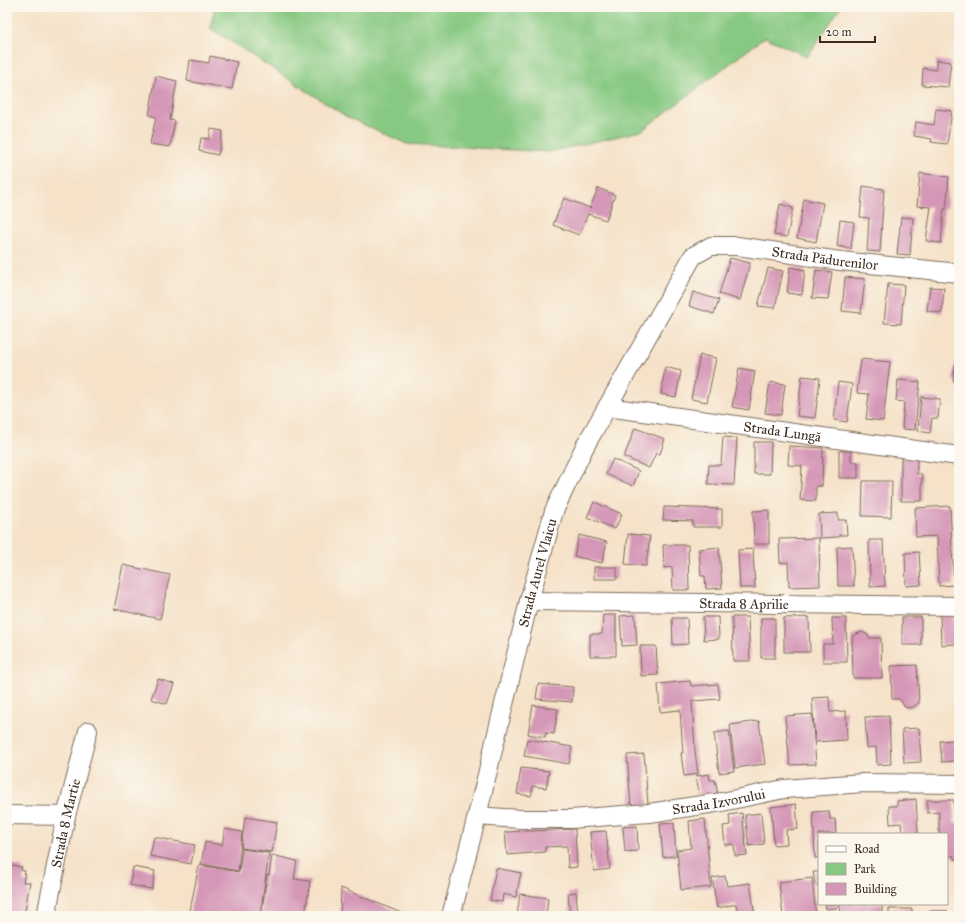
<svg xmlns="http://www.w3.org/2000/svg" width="966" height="923" font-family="'IM FELL Great Primer',serif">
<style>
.green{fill:#87c982;stroke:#617a50}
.building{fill:#d597b7}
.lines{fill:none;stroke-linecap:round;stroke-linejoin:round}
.street-casing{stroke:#7c6a5a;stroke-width:20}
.street{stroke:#fff;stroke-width:18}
.labels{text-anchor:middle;stroke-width:3.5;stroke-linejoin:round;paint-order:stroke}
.street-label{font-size:14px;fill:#3b2a1e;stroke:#fbf7ec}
</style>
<rect width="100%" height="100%" fill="#fbf7ec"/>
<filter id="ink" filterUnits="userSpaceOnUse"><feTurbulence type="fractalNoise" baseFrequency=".025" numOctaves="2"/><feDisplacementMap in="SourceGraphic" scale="8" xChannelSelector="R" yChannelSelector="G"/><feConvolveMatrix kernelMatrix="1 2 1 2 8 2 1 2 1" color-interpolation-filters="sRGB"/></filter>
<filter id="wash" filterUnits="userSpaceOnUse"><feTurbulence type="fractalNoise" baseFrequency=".012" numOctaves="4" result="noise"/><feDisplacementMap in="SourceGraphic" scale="16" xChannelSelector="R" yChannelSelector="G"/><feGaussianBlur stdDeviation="0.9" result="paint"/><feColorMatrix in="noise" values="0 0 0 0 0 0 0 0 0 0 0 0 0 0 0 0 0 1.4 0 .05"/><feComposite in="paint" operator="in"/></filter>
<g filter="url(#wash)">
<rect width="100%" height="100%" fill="#f5e2c9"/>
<path class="green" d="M215 7H841L807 57 765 37 641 131 549 152 407 144 347 117 210 28Z"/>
<g id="blocks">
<path class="building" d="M210 56 237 62 232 89 187 81 190 60 209 63Z
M936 60 951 62 948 87 922 85 923 68 936 70Z
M156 76 177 81 170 120 175 121 170 147 150 144 156 117 149 115Z
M936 109 952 111 947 144 931 142 932 139 914 136 916 122 934 125Z
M211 129 223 131 218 155 199 151 201 138 209 139Z
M920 173 949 177 946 209H944L941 243 926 241 931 207 917 206Z
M863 186 884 189 880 252 867 251 869 218 860 217Z
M598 188 615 195 606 220 588 214 579 235 553 225 564 198 590 208Z
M804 199 823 203 816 242 797 238Z
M780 204 793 208 787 237 774 235Z
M901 217 913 218 910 255 897 254Z
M840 220 854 222 851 249 837 246Z
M730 258 750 263 740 300 719 294Z
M790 267 805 270 802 295 787 293Z
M768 268 783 271 775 308 758 306Z
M816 270 832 272 828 299 812 298Z
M845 277 865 279 861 313 842 311Z
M888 284 904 285 901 324 884 323Z
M930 287 944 288 942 313 927 311Z
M693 292 719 300 714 314 689 306Z
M700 355 716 358 707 402 691 399Z
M861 359 890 362 883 421 866 419 869 394 857 393Z
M959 360V382L953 381 955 365Z
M665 367 681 371 676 397 661 394Z
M739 368 755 371 749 410 732 407Z
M802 376 820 378 815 418 797 416Z
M898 380 920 382 915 430 902 429 904 402 896 401Z
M770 382 785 384 781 415 765 413Z
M838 382 852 384 847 422 834 420Z
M921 397 940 399 938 418H932L930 433 918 431Z
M635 428 665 439 660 454 656 453 649 468 624 457Z
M723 437 737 438 734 485 708 484 709 465H721Z
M754 442H771L770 474H754Z
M789 446 823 448 822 486H816V501L800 500 802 466 788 465Z
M839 451H851V462H858V478H839Z
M901 457 917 458V474H922V501H901Z
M613 459 639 471 633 486 606 474Z
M863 481H892L891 517 862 516Z
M594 502 622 514 615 529 587 517Z
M950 506 954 585 939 586 937 536 916 537 915 508Z
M664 507 722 509V527H693V521L663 520Z
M769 510V544H754L753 511Z
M838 513V520H846L847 535H839V537L820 538 819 514Z
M628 534 650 536 646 566 625 564Z
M579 535 607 542 602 563 574 556Z
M819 538 820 586 789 587 788 562 780 563 779 539Z
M869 540H883L885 586 870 587Z
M663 545H688L689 590H673L672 567 664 568Z
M852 546 854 586H838L837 547Z
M719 547 722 588 706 589 705 576H701L699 549Z
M753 549 755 588H740L738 550Z
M919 552 921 585 906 586 905 553Z
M123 565 170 575 160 619 114 609Z
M594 567H617V579H594Z
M954 614 956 644 941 645 940 615Z
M603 615H616V656H590V634H602Z
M635 615 637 645 622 646 620 616Z
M703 617H718L719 639 704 640Z
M732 617H748L750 661H733Z
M809 617 810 652H784V618Z
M902 617H921V645H902Z
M672 618H687L688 644 673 645Z
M761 618H775V658H761Z
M832 618H846L847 662H823V644H833Z
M862 632 868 635 869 638H881L882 678H853L852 638 854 635Z
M640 646H656L658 675 641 676Z
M917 665 919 703 913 707 907 708 905 707 899 699H892L891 666Z
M158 679 174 684 167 704 151 699Z
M690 681 691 686 718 684 720 699 692 701 695 751 698 774 684 776 681 753H683L680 710 660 712 658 684Z
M538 684 573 687 572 702 536 699Z
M829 697 830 712 846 711 847 740 815 742 812 698Z
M533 705 558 709 554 734 546 733 545 737 528 734Z
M812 714 816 764 790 765 785 716Z
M889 716 891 764 877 765 876 747 867 748 865 717Z
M759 721 765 764 735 768 730 725Z
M919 728 921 762 904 763 902 729Z
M729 731 734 771 719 773 714 733Z
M527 739 572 747 569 764 524 756Z
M954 740 955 761 942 762 940 741Z
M644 754 648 805 631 806 627 755Z
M521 768 549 771 546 788 533 786 531 796 517 794Z
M709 774 710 780H715L718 795 700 798 696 776Z
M916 799 918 833 902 834 901 823 890 824 889 806H897V801Z
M927 800H954V823H959V859H954V856H947V834H939V812L927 813Z
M796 804 798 829 786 830 787 844 774 845 771 807Z
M829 811 830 819H835L836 834H819V857L815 858 813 812Z
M742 813 747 855 735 856 734 844 725 845 723 826 730 825 729 815Z
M761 813 764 844 749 846 745 815Z
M245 817 277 822 272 852 241 848Z
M705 819 711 887 681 890 677 850 691 848 689 821Z
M674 823 676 856 663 857 660 824Z
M637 826 638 851 625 852 623 827Z
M225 829 242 832 238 871 201 864 205 842 222 845Z
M575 829 577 867 568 868 567 846 545 847V852L507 855 505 832Z
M606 831 610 869 594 871 590 832Z
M154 837 195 845 191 864 150 856Z
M242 849 269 853 260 916H189L199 865 239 872Z
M272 855 297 861 294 879 310 881 305 916H261L267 875H269Z
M7 864 22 867 21 870 25 871 23 882H30L24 916H7Z
M133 867 155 871 152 889 130 885Z
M496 868 521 873 516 897 503 894 502 902 490 900Z
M813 872H819V885H815Z
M725 876 727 886 750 883 755 916H738L736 904 717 908 712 878Z
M812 878 816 916H783L779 882Z
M341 888 406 915V916H340Z
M576 892 578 916H570L568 893Z
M520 894 548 898 546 916H517Z
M825 904H838V908L826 909Z
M840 904H882V912H860L861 916H841Z
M889 909H912V916H889Z
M930 911H947V916H930Z"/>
</g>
</g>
<g filter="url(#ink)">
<use href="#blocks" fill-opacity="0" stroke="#7c6a5a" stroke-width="1"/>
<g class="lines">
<g class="street-casing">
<g id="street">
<path id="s1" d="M607 407 959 456"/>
<path id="s2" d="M529 601 959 606"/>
<path d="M7 815 66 816"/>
<path id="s3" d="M477 816 520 819H571L649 813 722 802 784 789 863 783 959 784"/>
<path id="s4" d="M46 916 66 816 88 731"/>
<path id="s5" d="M451 916 477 816 529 601 554 511 585 446 693 256 711 246H737L840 261 959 273"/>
</g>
</g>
<use href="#street" class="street"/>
</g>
</g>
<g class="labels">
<g class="street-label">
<text dy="5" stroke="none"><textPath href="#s5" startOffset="844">Strada Pădurenilor</textPath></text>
<text dy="5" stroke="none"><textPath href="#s1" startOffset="177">Strada Lungă</textPath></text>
<text dy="5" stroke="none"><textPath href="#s5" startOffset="354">Strada Aurel Vlaicu</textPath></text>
<text dy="5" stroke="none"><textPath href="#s2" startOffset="215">Strada 8 Aprilie</textPath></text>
<text dy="5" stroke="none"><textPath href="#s3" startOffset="243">Strada Izvorului</textPath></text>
<text dy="5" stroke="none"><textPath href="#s4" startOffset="95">Strada 8 Martie</textPath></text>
</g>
</g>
<rect width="966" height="923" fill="none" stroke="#fbf7ec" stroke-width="24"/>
<rect x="818" y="833" width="130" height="72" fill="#fbf7ec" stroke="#aea59a"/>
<rect x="826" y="846" width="20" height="6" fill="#ffffff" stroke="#aea59a"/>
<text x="854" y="853" font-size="12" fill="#3b2a1e">Road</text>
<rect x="826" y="863" width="20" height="12" fill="#87c982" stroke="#aea59a"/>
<text x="854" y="873" font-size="12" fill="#3b2a1e">Park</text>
<rect x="826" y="883" width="20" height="12" fill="#d597b7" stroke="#aea59a"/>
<text x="854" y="893" font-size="12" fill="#3b2a1e">Building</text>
<path d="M820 36v6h55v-6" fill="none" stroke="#3b2a1e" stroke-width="2"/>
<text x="826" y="36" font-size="12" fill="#3b2a1e" stroke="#fbf7ec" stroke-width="3" paint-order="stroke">20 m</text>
</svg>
